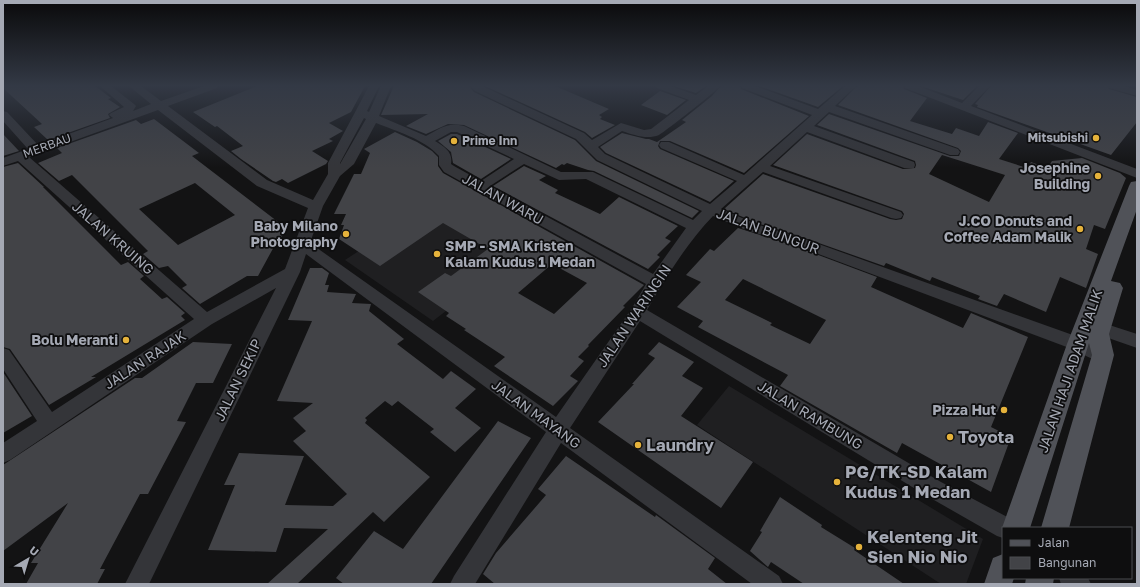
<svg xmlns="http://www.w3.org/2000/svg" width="1140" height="587" font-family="'Golos Text',sans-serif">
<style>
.built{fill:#1f1f21}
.building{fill:#424347;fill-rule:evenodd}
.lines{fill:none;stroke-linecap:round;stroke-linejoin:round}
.minor{fill:#343539;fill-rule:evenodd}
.major{fill:#505258;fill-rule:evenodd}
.poi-dot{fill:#e5b23b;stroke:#0e0e0f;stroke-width:1.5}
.labels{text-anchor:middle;stroke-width:3.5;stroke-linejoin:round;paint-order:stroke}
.far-poi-label{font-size:12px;font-weight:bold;fill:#a5a9b4;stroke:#0e0e0f;text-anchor:end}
.far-street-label{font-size:12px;fill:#a5a9b4;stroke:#0e0e0f}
.poi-label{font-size:14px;font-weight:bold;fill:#a5a9b4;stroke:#0e0e0f;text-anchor:end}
.street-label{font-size:14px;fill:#a5a9b4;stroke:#0e0e0f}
.near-poi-label{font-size:17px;font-weight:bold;fill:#a5a9b4;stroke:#0e0e0f;text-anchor:start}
</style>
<rect width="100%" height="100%" fill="#131314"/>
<path class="built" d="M438 199 527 248 433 321 345 260Z
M729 386 983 539 966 584H941L697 425Z"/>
<path class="building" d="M3 86H95L111 98 108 99 120 107 108 114 110 118 48 140 34 127 42 124 3 88Z
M257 86H365L351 112 329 123 343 131 329 139 333 141 312 151 328 161 326 164 288 183 282 179 276 182 273 181 241 159 231 151 243 146 217 126 215 127 193 112Z
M394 86H469L474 92 575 140 596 161 699 211 692 218 594 171 588 170 567 163 564 165 562 164 556 168 464 125 448 124 426 134 406 126 428 114 381 115Z
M485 86H555L609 109 599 115 602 117 600 119 615 125 592 138 585 132Z
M674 86H706L696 93Z
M721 86H740L741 89 809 116 744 173 670 141H660L658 146 660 149 734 181 710 202 606 153 600 147 622 133 646 139H649L657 142 686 122 682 120 712 96Z
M759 86H843L818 107Z
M857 86H903L904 89 927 98 910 121 952 134 956 128 979 136 988 122 1018 133 999 159 1027 168 1031 162 1047 168 1052 161 1082 158 1120 173 1126 178 1105 229 1094 225 1086 249 1098 254 1086 288 1060 277 1046 312 1004 294 997 306 978 299 980 296 932 277 930 281 886 263 884 266 799 236 757 223 724 209 763 174 890 219 896 220 902 219 904 214 902 211 773 165 807 134 903 169 915 168 916 165 915 161 817 125 829 114 950 156H959L961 151 958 148 838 105ZM942 155 1005 175 989 202 929 174Z
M921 86H977L963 100Z
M991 86H1107L1109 89 1137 97V122L1111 155 977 107 978 105 975 104Z
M660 91 686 100 667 115 641 105Z
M154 119 199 153 192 156 286 228 279 243H276L258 276H247L200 304 182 288 187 285 168 266 159 268 143 254 148 251 72 175 59 181 38 163 62 153 57 148 136 120 141 124ZM195 183 235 215 178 245 139 209Z
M395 132 417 142 432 151 438 157V166L443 173 644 285 623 306 625 307 588 345 589 346 578 357 584 361 570 376 578 381 553 406 494 366 505 357 464 330 466 329 446 316 449 313 418 292 445 273 451 276 488 249 443 223 380 266 339 239 344 225H341L346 214H334L354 174H361L370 153 364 149ZM552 264 587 283 554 314 518 293Z
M3 134 19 151 3 156Z
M451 134H457L511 159 481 179 453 163 451 152 438 141Z
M18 163 44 187H43L121 265 128 262 144 276 140 279 162 299 167 297 185 313 181 316 185 320 91 377H96L49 405 10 349 3 347V167Z
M524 166 546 176 539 180 558 190 555 193 600 214 619 197 678 226 665 238 671 241 657 255 660 257 648 269 493 186Z
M738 228 789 244 877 277 871 287 963 328 971 313 1028 337 991 427 1011 437 991 492 902 443 897 453 780 386 788 375 698 327 703 321 677 307 701 282 686 275 710 249 714 251ZM743 279 826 320 810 344 770 325 772 323 725 300Z
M310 268H322L329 273 325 285H329L327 292 356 294 352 303 371 304 369 311 404 339 397 344 443 379 451 371 476 389 455 408 481 428 455 452 430 432 434 429 398 401 392 406 385 401 365 418 367 420 365 423 430 477 384 522 373 512 297 584H267L328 529 284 528 276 552 208 550 235 485H224L239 453 304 456 285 505 333 506 347 494 293 441 306 431 293 418 313 403 277 401 312 321 288 320Z
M193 342 232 344 213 383H196L177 421 186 422 148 494H140L100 569H105L97 584H26L38 563H31L68 503 3 551V465L135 378H142Z
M659 342 694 362 682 376 703 388 681 416 753 462 721 508 598 422 634 384H632L655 358 648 354Z
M3 372 32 416 3 433Z
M498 421 531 438 431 584H344L336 578 374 531 403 549Z
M566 456 655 517 656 515 715 558 708 569 727 584H495L483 574 496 553 546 495 538 489Z
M780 497 822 525 821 527 855 548 854 550 904 584H804L771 562 768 567 750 551 762 532 760 531Z"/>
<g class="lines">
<path class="minor" d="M100 86H111L134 104 136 106 133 111 151 104 129 86H141L161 101 204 86H218L217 88 168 106 267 180 313 200 328 174V163L369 86H379L367 111 369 112 381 86H391L379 116 426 136C441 128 447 122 464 126L561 172H593L693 220 702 211 597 160 576 139 475 91 470 86H482L584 133 592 140 621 123 644 130 651 129 689 100 657 88 656 86H670L696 95 708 86H720C718 90 666 131 659 135 647 140 634 135 622 131L598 147 605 154 710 204 737 181 661 148 659 145 661 142H669L744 175 812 115 742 88 741 86H755L818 109 845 86H856L835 106 958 149 960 152 958 155H950L829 112 814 126 914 162 915 165 914 168H904L807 132 770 166 901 212 903 215 901 218 896 219 891 218 763 172 721 209 756 224 799 237 1084 339 1109 350 1112 355 1109 360C1097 364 1083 354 1072 349L789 243 746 230 713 216C687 243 666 277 647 310L941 482 1013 520 1016 528H1003V538L997 536 927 496 640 321 570 428 779 576 783 584H752L561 443 475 584H450L454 576 546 432 306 254 300 272 149 584H125L276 288 212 324 10 460 3 463V443L37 421 3 369V348L9 350 52 412 194 319 18 161 3 166V158L28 149 3 121V111L7 112 38 145 113 118 109 115 111 113 124 107ZM158 110 257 186 308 208 285 269 207 312 29 157ZM364 118 366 119 340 164V163ZM376 123C396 131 424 139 439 156V165L444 172 646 284 632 308 556 417 310 243 323 206 340 176 354 164ZM451 132H457L514 159 481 181 454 166 451 164C453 152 445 147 435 141ZM524 164 559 180 586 179 686 228 653 274 490 186Z
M904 86H918L962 103 979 86H990L971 106 1137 169V178L905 88Z
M1108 86H1124L1137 90V96L1109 88Z
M1100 322 1137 334V348L1094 333 1092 328 1094 323Z
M1059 578H1088L1091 584H1061Z"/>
<path class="major" d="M1137 181V209L1111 281 1120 283 1123 288 1109 334 1114 355 1069 528H1041L1092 355 1089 343 1030 528H1003V529L1002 528 1067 344 1129 186 1131 182Z
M1003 554V578H1014L1012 584H984L993 558Z
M1026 578H1054L1053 584H1025Z"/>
</g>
<linearGradient id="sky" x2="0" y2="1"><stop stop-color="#0a0a0b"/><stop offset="0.51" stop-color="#333945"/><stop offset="1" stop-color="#333945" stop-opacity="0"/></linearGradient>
<rect width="1140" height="168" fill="url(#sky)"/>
<g class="poi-dot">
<circle cx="1096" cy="138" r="4"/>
<circle cx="454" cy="141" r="4"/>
<circle cx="1098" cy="176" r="4"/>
<circle cx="1080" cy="229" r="4"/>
<circle cx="346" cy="234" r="4"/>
<circle cx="437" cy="254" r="4"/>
<circle cx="126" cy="340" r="4"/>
<circle cx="1004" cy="410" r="4"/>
<circle cx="950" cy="437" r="4"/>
<circle cx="638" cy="445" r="4"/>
<circle cx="837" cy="482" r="4"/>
<circle cx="859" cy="547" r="4"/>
</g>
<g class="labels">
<g class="far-poi-label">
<text x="1088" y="142">Mitsubishi</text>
<text x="462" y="145" text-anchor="start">Prime Inn</text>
</g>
<g class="far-street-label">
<text transform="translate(47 146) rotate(-20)" y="4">MERBAU</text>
</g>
<g class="poi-label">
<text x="1090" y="173">Josephine<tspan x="1090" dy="16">Building</tspan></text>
<text x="1072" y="226">J.CO Donuts and<tspan x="1072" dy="16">Coffee Adam Malik</tspan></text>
<text x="338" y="231">Baby Milano<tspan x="338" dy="16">Photography</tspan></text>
<text x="445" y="251" text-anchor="start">SMP - SMA Kristen<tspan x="445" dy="16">Kalam Kudus 1 Medan</tspan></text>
<text x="118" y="345">Bolu Meranti</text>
<text x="996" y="415">Pizza Hut</text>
</g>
<g class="street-label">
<text transform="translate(503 199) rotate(29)" y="5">JALAN WARU</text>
<text transform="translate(768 231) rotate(20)" y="5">JALAN BUNGUR</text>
<text transform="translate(113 238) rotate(41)" y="5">JALAN KRUING</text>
<text transform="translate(634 316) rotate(-56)" y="5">JALAN WARINGIN</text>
<text transform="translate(145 360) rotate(-33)" y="5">JALAN RAJAK</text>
<text transform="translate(1070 371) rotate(-71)" y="5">JALAN HAJI ADAM MALIK</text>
<text transform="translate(238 380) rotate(-64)" y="5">JALAN SEKIP</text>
<text transform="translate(536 414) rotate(36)" y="5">JALAN MAYANG</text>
<text transform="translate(810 415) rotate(31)" y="5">JALAN RAMBUNG</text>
</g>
<g class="near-poi-label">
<text x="958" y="443">Toyota</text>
<text x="646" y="451">Laundry</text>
<text x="845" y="478">PG/TK-SD Kalam<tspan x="845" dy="20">Kudus 1 Medan</tspan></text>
<text x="867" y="543">Kelenteng Jit<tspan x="867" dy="20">Sien Nio Nio</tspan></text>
</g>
</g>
<rect width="1140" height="587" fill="none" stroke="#a5a9b4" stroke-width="8"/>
<rect x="1002" y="527" width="130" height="52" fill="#0e0e0f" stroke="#4a4c51"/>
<rect x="1010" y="540" width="20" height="6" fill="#505258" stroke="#4a4c51"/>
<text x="1038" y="547" font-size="12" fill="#a5a9b4">Jalan</text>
<rect x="1010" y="557" width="20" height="12" fill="#424347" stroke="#4a4c51"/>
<text x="1038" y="567" font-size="12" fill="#a5a9b4">Bangunan</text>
<g transform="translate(28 559) rotate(38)" stroke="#0e0e0f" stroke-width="3" paint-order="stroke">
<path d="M0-3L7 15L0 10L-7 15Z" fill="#a5a9b4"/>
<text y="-6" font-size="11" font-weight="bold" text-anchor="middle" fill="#a5a9b4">U</text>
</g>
</svg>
